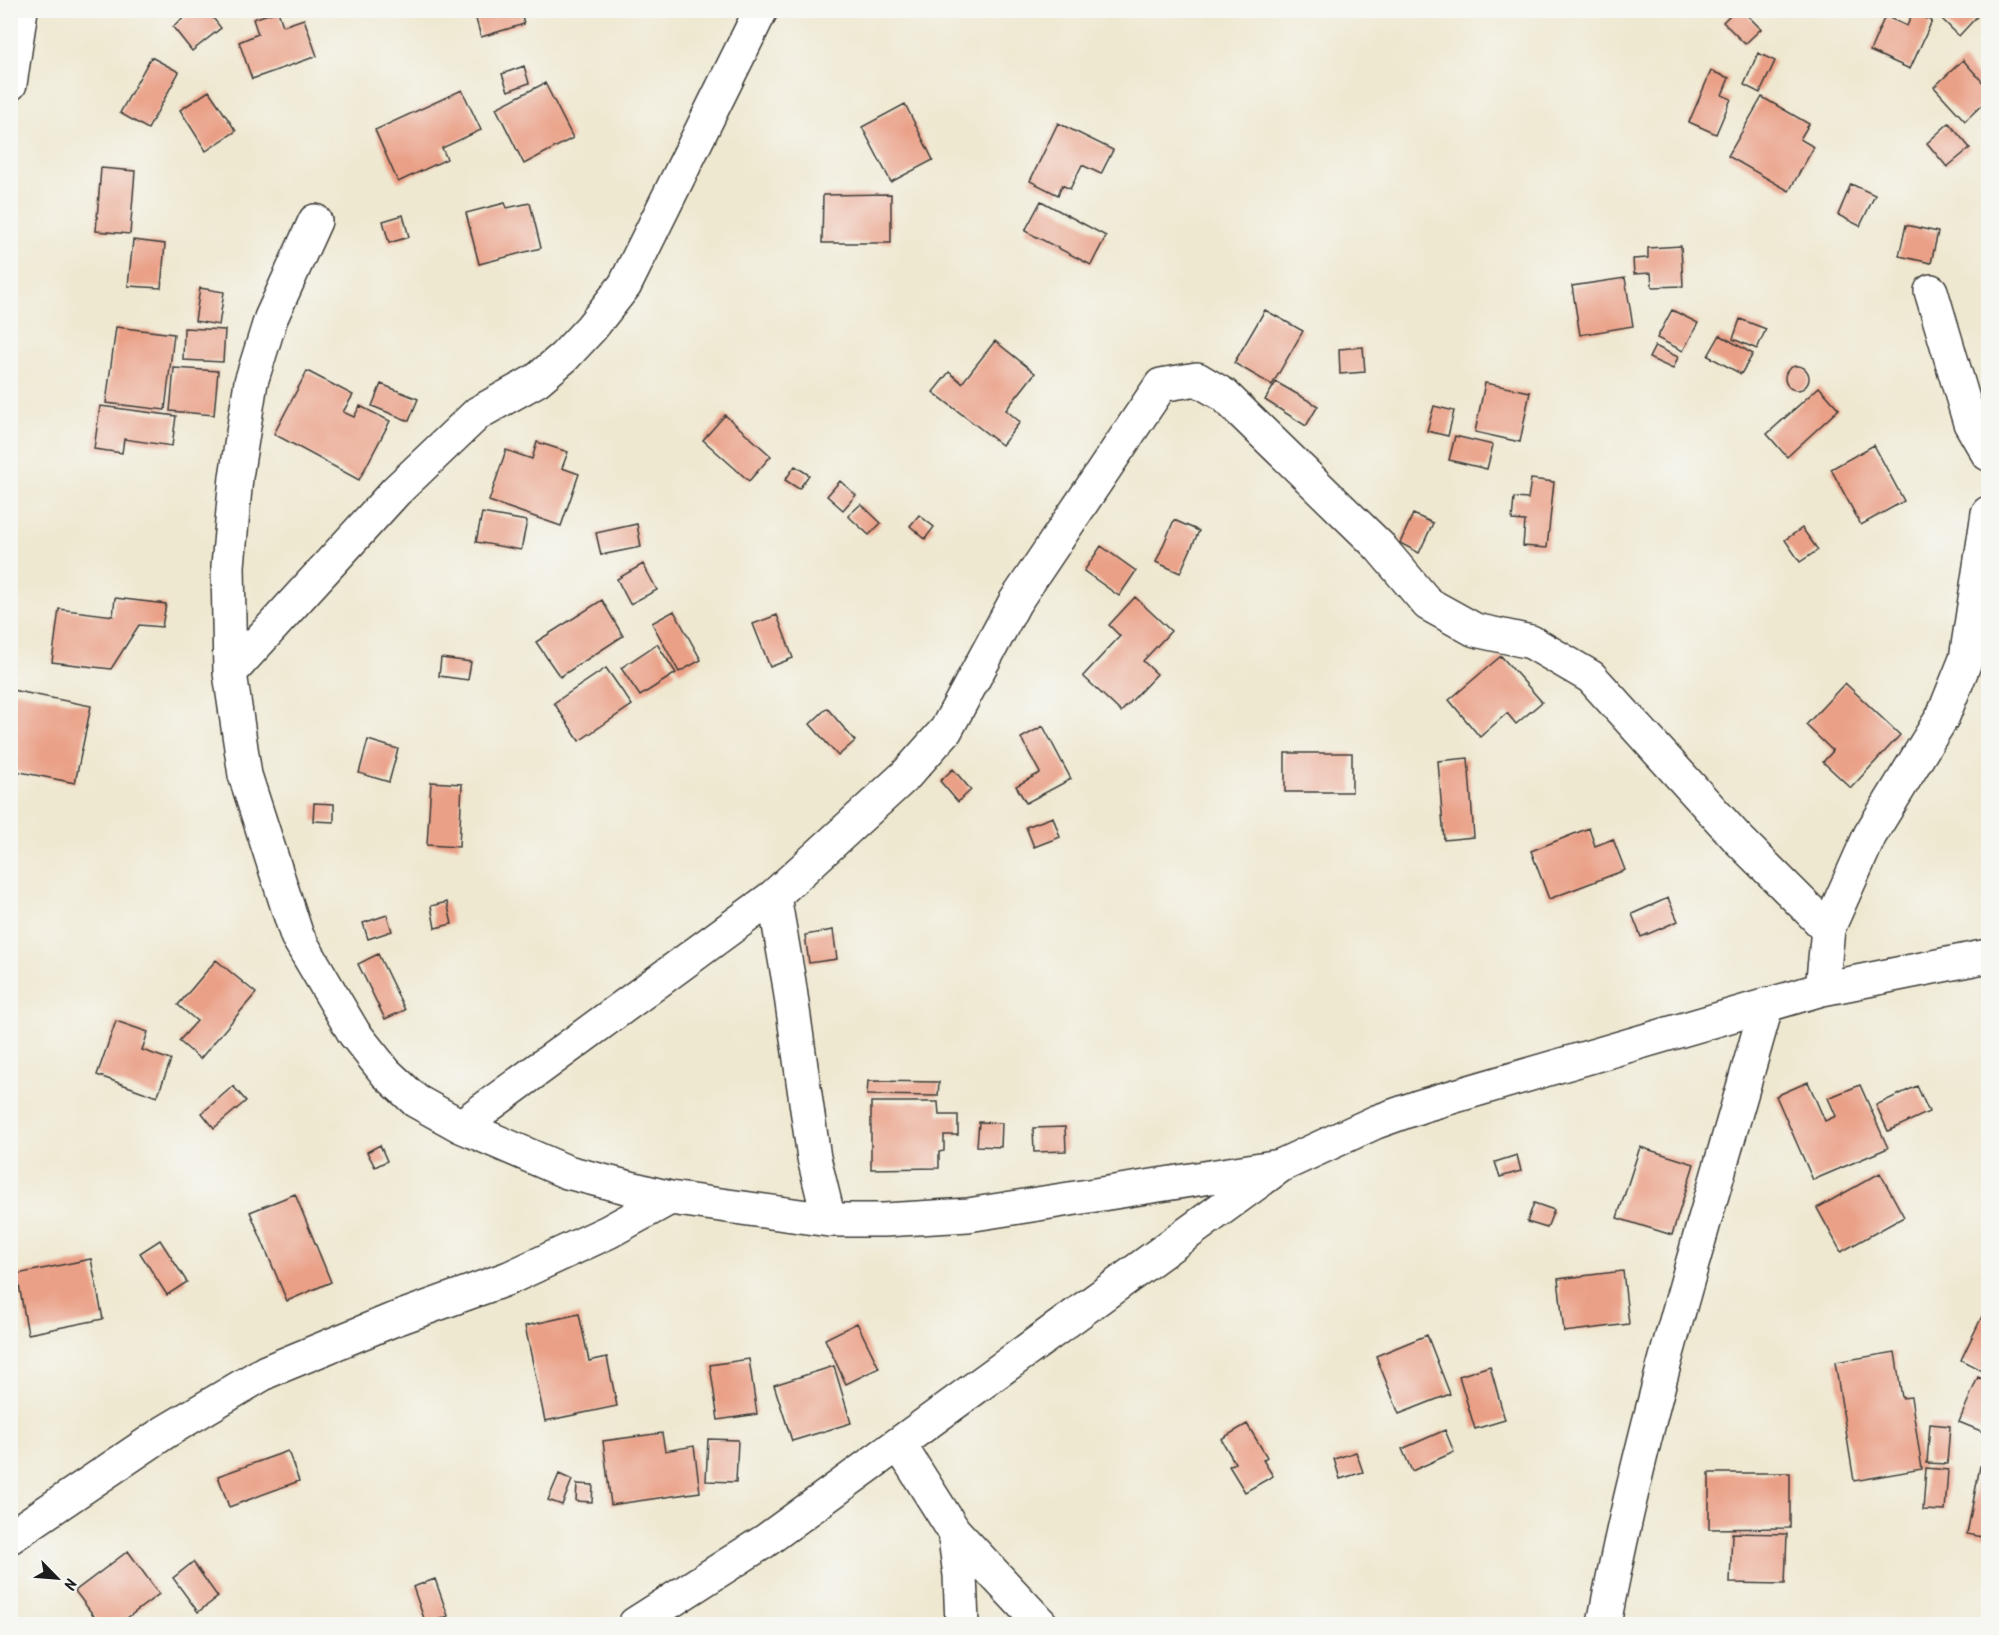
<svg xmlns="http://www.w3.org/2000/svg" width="1999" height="1635" font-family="Kalam,sans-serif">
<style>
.building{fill:#eaa087}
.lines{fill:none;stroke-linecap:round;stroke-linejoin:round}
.minor-casing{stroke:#3c3b37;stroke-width:36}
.minor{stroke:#fff;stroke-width:33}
</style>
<rect width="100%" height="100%" fill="#f6f6f2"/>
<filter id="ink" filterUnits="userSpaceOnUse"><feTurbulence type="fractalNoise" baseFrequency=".0167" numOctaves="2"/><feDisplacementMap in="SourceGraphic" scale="12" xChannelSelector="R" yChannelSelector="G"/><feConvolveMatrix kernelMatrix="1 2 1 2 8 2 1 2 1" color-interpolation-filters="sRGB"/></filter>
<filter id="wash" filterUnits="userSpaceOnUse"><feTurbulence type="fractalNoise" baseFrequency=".008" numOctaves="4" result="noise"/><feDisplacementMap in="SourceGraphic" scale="24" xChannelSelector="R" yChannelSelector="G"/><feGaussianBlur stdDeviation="1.35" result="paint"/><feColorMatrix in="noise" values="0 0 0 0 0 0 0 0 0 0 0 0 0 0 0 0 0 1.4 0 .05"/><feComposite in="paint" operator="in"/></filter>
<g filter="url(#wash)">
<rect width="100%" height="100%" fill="#efe8d0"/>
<g id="blocks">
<path class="building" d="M193 10H207L221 28 192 51 173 27Z
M478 10H520L524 24 481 37 474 12Z
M1735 10H1742L1761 29 1745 44 1723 22Z
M1933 10H1983L1959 36Z
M278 11 283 26 304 19 317 56 252 79 239 42 258 34 253 19Z
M1913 12 1932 21 1910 69 1870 51 1885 16 1907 26Z
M1758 53 1775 61 1760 93 1744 85Z
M151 57 179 72 148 129 120 113Z
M1963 60 1988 88V99L1965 121 1934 87Z
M524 66 529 83 508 91 502 74Z
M1711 71 1729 78 1722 95 1731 99 1716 134 1689 122Z
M545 83 573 138 524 164 496 108Z
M462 90 481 130 442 148 447 159 398 182 375 130Z
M209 91 236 131 206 151 180 110Z
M1762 97 1809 124 1800 139 1814 147 1789 191 1728 156Z
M905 104 933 160 891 182 862 127Z
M1988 112V126L1982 119Z
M1058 123 1113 150 1101 174 1082 165 1070 189 1062 185 1058 195 1030 181Z
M1949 123 1970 148 1947 167 1927 143Z
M101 168 135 171 130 234 96 231Z
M1851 184 1875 195 1860 226 1838 215Z
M891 194V243H822L823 195Z
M1041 201 1106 236 1091 265 1025 231Z
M505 203 507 208 530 203 541 248 479 264 466 213Z
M403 215 409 237 389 243 383 221Z
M1906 225 1938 232 1931 263 1899 256Z
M133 240 165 244 161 288 128 286Z
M1681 246 1683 286 1652 287 1651 273 1634 274 1633 259 1648 258V248Z
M1625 278 1633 326 1580 335 1572 286Z
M200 288 224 292 219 325 195 321Z
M1265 310 1303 331 1272 385 1234 363Z
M1672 310 1698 323 1683 351 1657 338Z
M1740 319 1766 329 1757 349 1733 339Z
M116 327 174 334 165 410 106 403Z
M184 328 225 330 223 362 183 360Z
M1720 335 1753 354 1741 374 1708 356Z
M995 341 1035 373 1006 410 1020 422 1002 445 933 392 949 372 962 383Z
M1655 346 1678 357 1673 369 1649 358Z
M1363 347 1365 372 1340 374 1339 349Z
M1785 378a12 12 0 1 1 24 0a12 12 0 1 1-24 0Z
M174 368 218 371 214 415 170 411Z
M307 371 353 395 343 412 354 417 360 406 390 421 359 480 274 434Z
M1276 382 1318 406 1306 426 1265 400Z
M1485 383 1530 392 1520 442 1475 432Z
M381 384 418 399 409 421 372 406Z
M1819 387 1839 409 1787 457 1767 434Z
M100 406 176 416 172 446 124 439 122 453 94 449Z
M1434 406 1454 411 1448 436 1427 431Z
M725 415 771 456 749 481 703 440Z
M1455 436 1493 445 1487 469 1449 460Z
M537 442 568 452 562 468 579 474 561 526 489 501 506 450 532 459Z
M1874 445 1904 501 1861 525 1831 469Z
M795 466 809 475 799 489 785 480Z
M1531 479 1554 482 1547 548 1523 546 1525 521 1512 520 1514 498 1528 499Z
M840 481 856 495 843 510 827 496Z
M861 504 881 523 869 535 848 516Z
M482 513 527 521 521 550 476 542Z
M1413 514 1433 523 1419 553 1400 543Z
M919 515 934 527 925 539 910 526Z
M1174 520 1199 531 1180 573 1156 562Z
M637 524 641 547 601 555 596 533Z
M1802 528 1818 550 1800 562 1785 540Z
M1101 546 1136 571 1119 596 1084 571Z
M643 564 657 590 630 604 617 579Z
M1135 597 1171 631 1143 661 1157 674 1121 712 1083 676 1120 636 1109 625Z
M115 598 166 604 162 627 139 625 111 669 52 662 59 609 113 616Z
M602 600 623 636 560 677 536 642Z
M674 611 701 660 679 672 652 623Z
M777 615 793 658 770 667 753 624Z
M657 644 676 673 640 696 621 668Z
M1501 656 1542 702 1516 724 1507 713 1480 737 1449 700Z
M441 658 471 662 468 680 439 676Z
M606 668 632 705 579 741 554 703Z
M1845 683 1900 735 1851 788 1823 762 1833 751 1806 725Z
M12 690 91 706 75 783 10 770 15 741 10 740Z
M827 708 855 741 838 756 810 724Z
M1043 726 1071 779 1026 803 1016 786 1040 773 1021 738Z
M368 740 398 749 389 782 359 773Z
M1285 753H1352V792H1285Z
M1468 758 1474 837 1444 840 1438 761Z
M953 769 971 790 958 802 940 781Z
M431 782 462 784 459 847 427 845Z
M314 803 334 804V822L313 821Z
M1053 817 1060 837 1034 847 1026 827Z
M1589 828 1595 846 1613 839 1625 870 1549 899 1531 851Z
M1668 898 1678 921 1641 937 1632 914Z
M447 902 452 924 435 928 431 906Z
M387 915 392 931 368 939 363 923Z
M833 930 837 959 809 963 805 935Z
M378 954 405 1010 385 1019 358 964Z
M216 960 256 993 200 1059 179 1041 197 1021 178 1005Z
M116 1021 148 1032 142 1050 171 1060 157 1097 97 1075Z
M868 1081 939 1082 938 1096 867 1095Z
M1808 1082 1825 1121 1836 1116 1828 1098 1860 1085 1888 1148 1813 1180 1776 1096Z
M233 1086 246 1101 214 1128 202 1113Z
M1917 1086 1929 1112 1888 1131 1876 1105Z
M871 1102H938L939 1115H958V1135H944V1151L939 1152V1168L871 1169Z
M979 1122 1002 1123 1001 1147 977 1146Z
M1065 1127 1066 1151 1034 1152 1033 1128Z
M380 1145 387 1161 375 1167 367 1152Z
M1640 1147 1694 1164 1672 1235 1617 1218Z
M1517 1155 1521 1171 1500 1177 1495 1162Z
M1880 1173 1904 1217 1841 1252 1817 1208Z
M295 1194 331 1282 287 1301 250 1212Z
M1534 1203 1554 1210 1547 1228 1527 1222Z
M160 1240 187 1282 167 1295 140 1253Z
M91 1259 103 1319 28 1334 17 1274Z
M1623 1271 1629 1324 1564 1332 1558 1279Z
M1988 1304V1374L1961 1360Z
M579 1314 589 1361 607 1357 617 1406 545 1421 525 1326Z
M857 1323 879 1368 846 1384 825 1339Z
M1427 1335 1450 1394 1399 1414 1376 1356Z
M1895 1352 1902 1398 1911 1397 1922 1469 1854 1481 1835 1362Z
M749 1359 757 1414 718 1420 710 1365Z
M834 1366 851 1423 792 1441 774 1385Z
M1490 1366 1505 1420 1475 1429 1459 1376Z
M1978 1377 1988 1382V1434L1959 1422Z
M1247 1424 1267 1457 1263 1460 1273 1476 1245 1492 1229 1466 1235 1463 1221 1439Z
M1930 1424 1950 1426 1947 1464 1927 1463Z
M1445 1430 1454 1452 1412 1471 1402 1449Z
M662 1433 665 1451 694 1446 700 1492 611 1505 603 1441Z
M708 1439 738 1440 736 1482 706 1481Z
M288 1451 299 1481 229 1507 218 1476Z
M1356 1452 1363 1472 1340 1479 1334 1459Z
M1980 1466 1988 1468V1538L1967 1534Z
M1926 1468 1948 1470 1945 1511 1923 1510Z
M1709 1473H1790V1528L1709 1529Z
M559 1474 572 1480 562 1505 548 1500Z
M577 1484 593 1485 592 1502 576 1501Z
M1732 1533 1787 1534 1785 1584 1730 1583Z
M128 1551 159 1594 119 1624H100L75 1591Z
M193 1562 218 1597 198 1612 173 1578Z
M435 1579 448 1616 426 1624 413 1587Z"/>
</g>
</g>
<g filter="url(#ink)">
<use href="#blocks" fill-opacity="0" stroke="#3c3b37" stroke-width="1.5"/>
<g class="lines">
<g class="minor-casing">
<path id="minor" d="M10 84 21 10
M315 221 271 318 251 382 236 477 228 566 230 673 245 775 297 936 354 1033 386 1073 416 1101 461 1126 567 1172 670 1198 829 1220H884L968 1215 1280 1166
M1931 291 1970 423 1988 454
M230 673 396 491 478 413 537 380 564 357 591 328 625 285 761 10
M774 896 789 982 814 1158 829 1220
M1822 989 1828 929 1870 835 1943 716 1966 659 1988 513
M461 1126 774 896 906 775 946 730 1015 602 1161 385 1197 379 1224 395 1379 546 1428 604 1475 630 1531 642 1591 677 1738 839 1828 929
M899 1444 954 1531 960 1575 962 1624
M954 1531 1041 1624
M10 1537 165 1432 266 1372 390 1321 509 1278 608 1232 670 1198
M635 1624 765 1541 1280 1166 1376 1122 1421 1106 1822 989 1988 956
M1604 1624C1643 1414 1709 1210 1767 1004"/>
</g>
<use href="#minor" class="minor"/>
</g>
</g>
<rect width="1999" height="1635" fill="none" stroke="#f6f6f2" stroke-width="36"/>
<g transform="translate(57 1578) rotate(115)" stroke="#f6f6f2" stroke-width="4.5" paint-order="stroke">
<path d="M0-4.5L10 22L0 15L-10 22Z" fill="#1c1c1c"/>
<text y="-9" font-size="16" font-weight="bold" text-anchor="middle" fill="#1c1c1c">N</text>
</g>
</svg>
